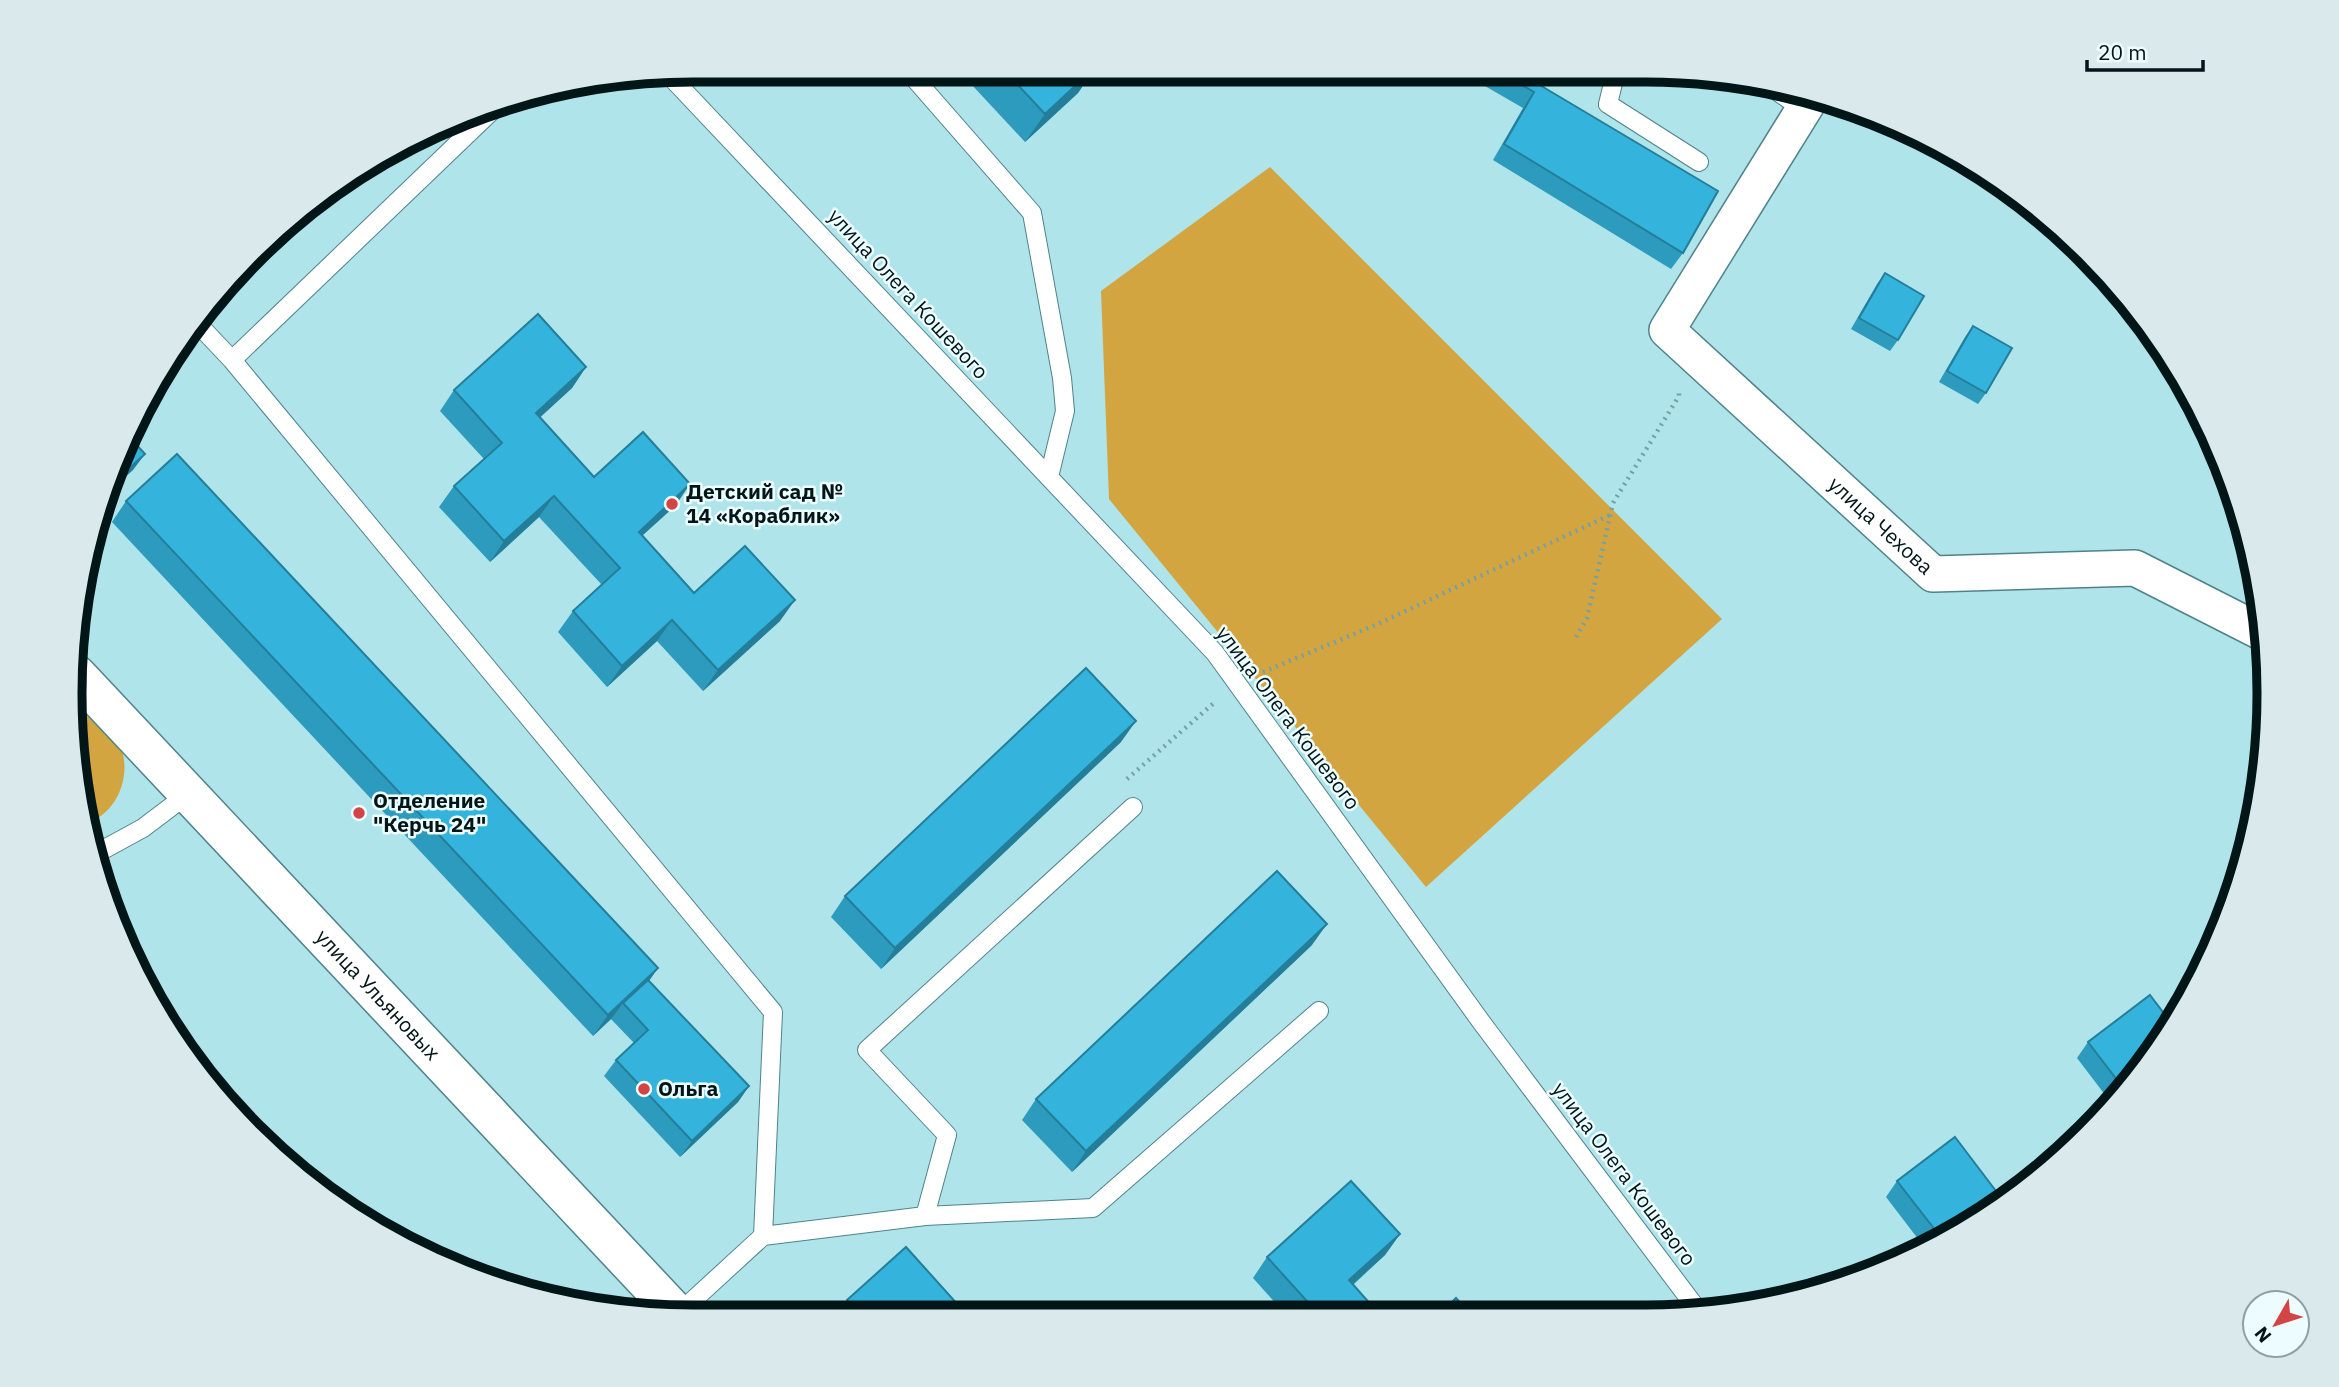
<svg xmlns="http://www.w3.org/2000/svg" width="2339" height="1387" font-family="'IBM Plex Sans',sans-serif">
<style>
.green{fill:#d2a540}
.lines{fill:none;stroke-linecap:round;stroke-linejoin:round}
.lane-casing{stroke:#508388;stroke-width:20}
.street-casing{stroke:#508388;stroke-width:38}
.secondary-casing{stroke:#508388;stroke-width:41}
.path{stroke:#75a0a4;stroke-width:4.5;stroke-dasharray:2 5;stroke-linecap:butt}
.lane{stroke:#fff;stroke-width:18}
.street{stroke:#fff;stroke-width:35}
.secondary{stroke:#fff;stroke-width:38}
.wall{fill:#2d9bbd}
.shaded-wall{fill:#247e9a}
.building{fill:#34b4dc;stroke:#247e9a;stroke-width:2}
.poi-dot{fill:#d34445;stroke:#edfdff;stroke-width:2.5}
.labels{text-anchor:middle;stroke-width:5;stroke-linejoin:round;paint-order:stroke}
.street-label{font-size:21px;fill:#021517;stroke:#edfdff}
.poi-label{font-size:21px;font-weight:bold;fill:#021517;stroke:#edfdff;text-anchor:start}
.rim{fill:none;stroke:#021517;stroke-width:9}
</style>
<rect width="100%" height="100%" fill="#aee4ea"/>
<path class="green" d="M1270 167 1722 619 1426 887 1109 499 1101 291Z
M74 708C82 711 93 713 100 719 106 725 117 736 120 745 132 773 119 809 92 821L71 734Z"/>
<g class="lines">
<g class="lane-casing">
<path id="lane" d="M907 70 1032 213 1062 378 1065 411 1049 477
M1616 71 1608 104 1699 162
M668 74 1215 653 1482 1023 1700 1313
M1774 89 1804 110
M197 323 232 360 773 1012 763 1236
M232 360 501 102
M99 852 143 828 188 794
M925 1216 947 1135 867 1050 1133 807
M678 1314 763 1236 925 1216 1093 1208 1319 1011"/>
</g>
<g class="street-casing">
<g id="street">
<path id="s1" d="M1812 96 1667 330 1933 574 2135 568 2263 633"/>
</g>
</g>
<g class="secondary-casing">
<g id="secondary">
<path id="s2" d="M77 675 679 1316"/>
</g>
</g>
<path class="path" d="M1576 637 1587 618 1613 503 1679 396V393
M1263 672 1378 624 1610 515
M1127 779 1215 702"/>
<use href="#lane" class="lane"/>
<use href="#street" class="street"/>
<use href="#secondary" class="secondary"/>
</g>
<path class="wall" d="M958 70 1093 71 1078 93 1025 142Z
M1459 71H1545L1538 84 1683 253 1671 269 1493 160 1523 108Z
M363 173 240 285 237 281 314 199Z
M1885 273 1898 340 1890 351 1851 329 1877 284Z
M1973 326 1986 393 1978 404 1939 382 1965 337Z
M586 367 572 388 540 417 594 477 676 505 642 536 694 593 780 621 703 691 657 641 607 687 558 632 573 611 602 585 539 517 490 562 439 507 454 486 484 459 440 411 454 390Z
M126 501 658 968 649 981 749 1086 738 1102 680 1157 604 1076 616 1060 634 1043 611 1019 593 1036 112 522Z
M1121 742 881 969 831 917 845 896Z
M1312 945 1072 1172 1022 1120 1036 1099Z
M2164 1040 2112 1104 2077 1058 2088 1042Z
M1897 1181 1958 1233 1925 1248 1886 1197Z
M1400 1234 1385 1255 1353 1285 1381 1316H1287L1253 1278 1267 1257Z
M847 1300 968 1316H837Z"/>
<path class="shaded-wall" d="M1091 71H1093L1078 93 1025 142 1045 114Z
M363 173 240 285 255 264 343 183Z
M586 367 572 388 522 434 536 413Z
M145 454 133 470 109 492 114 482Z
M690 484 676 505 624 552 639 532Z
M554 496 539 517 490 562 504 541Z
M795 600 780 621 703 691 718 670Z
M672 620 657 641 607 687 622 666Z
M1136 721 1121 742 881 969 895 948Z
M1327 924 1312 945 1072 1172 1086 1151Z
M658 968 643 989 623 1003 611 1019 593 1036 608 1015Z
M749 1086 738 1102 680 1157 692 1141Z
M1400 1234 1385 1255 1334 1301 1349 1280Z"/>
<path class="building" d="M1004 70 1091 71 1045 114Z
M1498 71H1545L1538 84 1718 191 1683 253 1504 144 1534 92Z
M343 183 255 264 254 263 314 199Z
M1885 273 1924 296 1898 340 1859 318Z
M538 314 586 367 536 413 594 477 643 432 690 484 639 532 694 593 745 546 795 600 718 670 672 620 622 666 573 611 620 568 554 496 504 541 454 486 502 443 454 390Z
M1973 326 2012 348 1986 393 1947 371Z
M133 441 145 454 114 482Z
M177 454 658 968 608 1015 126 501Z
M1086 668 1136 721 895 948 845 896Z
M1277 871 1327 924 1086 1151 1036 1099Z
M648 980 749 1086 692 1141 616 1060 648 1030 623 1003Z
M2150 995 2172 1024 2164 1040 2124 1089 2088 1042Z
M1955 1137 2002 1199 1958 1233 1943 1240 1897 1181Z
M1351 1181 1400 1234 1349 1280 1381 1316H1308L1315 1310 1267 1257Z
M906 1247 968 1316H862L847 1300Z
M1456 1298 1472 1316H1438Z"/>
<g class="poi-dot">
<circle cx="672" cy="504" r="7"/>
<circle cx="359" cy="813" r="7"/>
<circle cx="644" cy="1089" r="7"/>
</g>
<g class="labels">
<g class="street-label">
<text transform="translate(908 294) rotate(47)" y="7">улица Олега Кошевого</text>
<text dy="7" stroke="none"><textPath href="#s1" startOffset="565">улица Чехова</textPath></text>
<text transform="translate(1288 718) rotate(53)" y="7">улица Олега Кошевого</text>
<text dy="7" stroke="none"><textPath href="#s2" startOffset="439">улица Ульяновых</textPath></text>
<text transform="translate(1624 1174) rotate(53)" y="7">улица Олега Кошевого</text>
</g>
<g class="poi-label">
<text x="686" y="499">Детский сад №<tspan x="686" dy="24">14 «Кораблик»</tspan></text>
<text x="373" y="808">Отделение<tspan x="373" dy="24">"Керчь 24"</tspan></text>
<text x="658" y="1096">Ольга</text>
</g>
</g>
<path d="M0 0H2339V1387H0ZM693 82H1646A611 611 0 0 1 2257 693V694A611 611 0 0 1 1646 1305H693A611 611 0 0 1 82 694V693A611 611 0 0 1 693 82Z" fill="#daeaec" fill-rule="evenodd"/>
<path class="rim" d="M693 82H1646A611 611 0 0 1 2257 693V694A611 611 0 0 1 1646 1305H693A611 611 0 0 1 82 694V693A611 611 0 0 1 693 82Z"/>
<g transform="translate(2276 1324) rotate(231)"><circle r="33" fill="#edfdff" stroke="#8fa0a2" stroke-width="2"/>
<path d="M0-5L12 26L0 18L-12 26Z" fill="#d34445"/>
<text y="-10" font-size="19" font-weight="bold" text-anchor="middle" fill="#021517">N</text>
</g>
<path d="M2087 60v10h116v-10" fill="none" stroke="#021517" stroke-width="3.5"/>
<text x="2098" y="60" font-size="21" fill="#021517" stroke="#edfdff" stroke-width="5" paint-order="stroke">20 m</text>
</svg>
